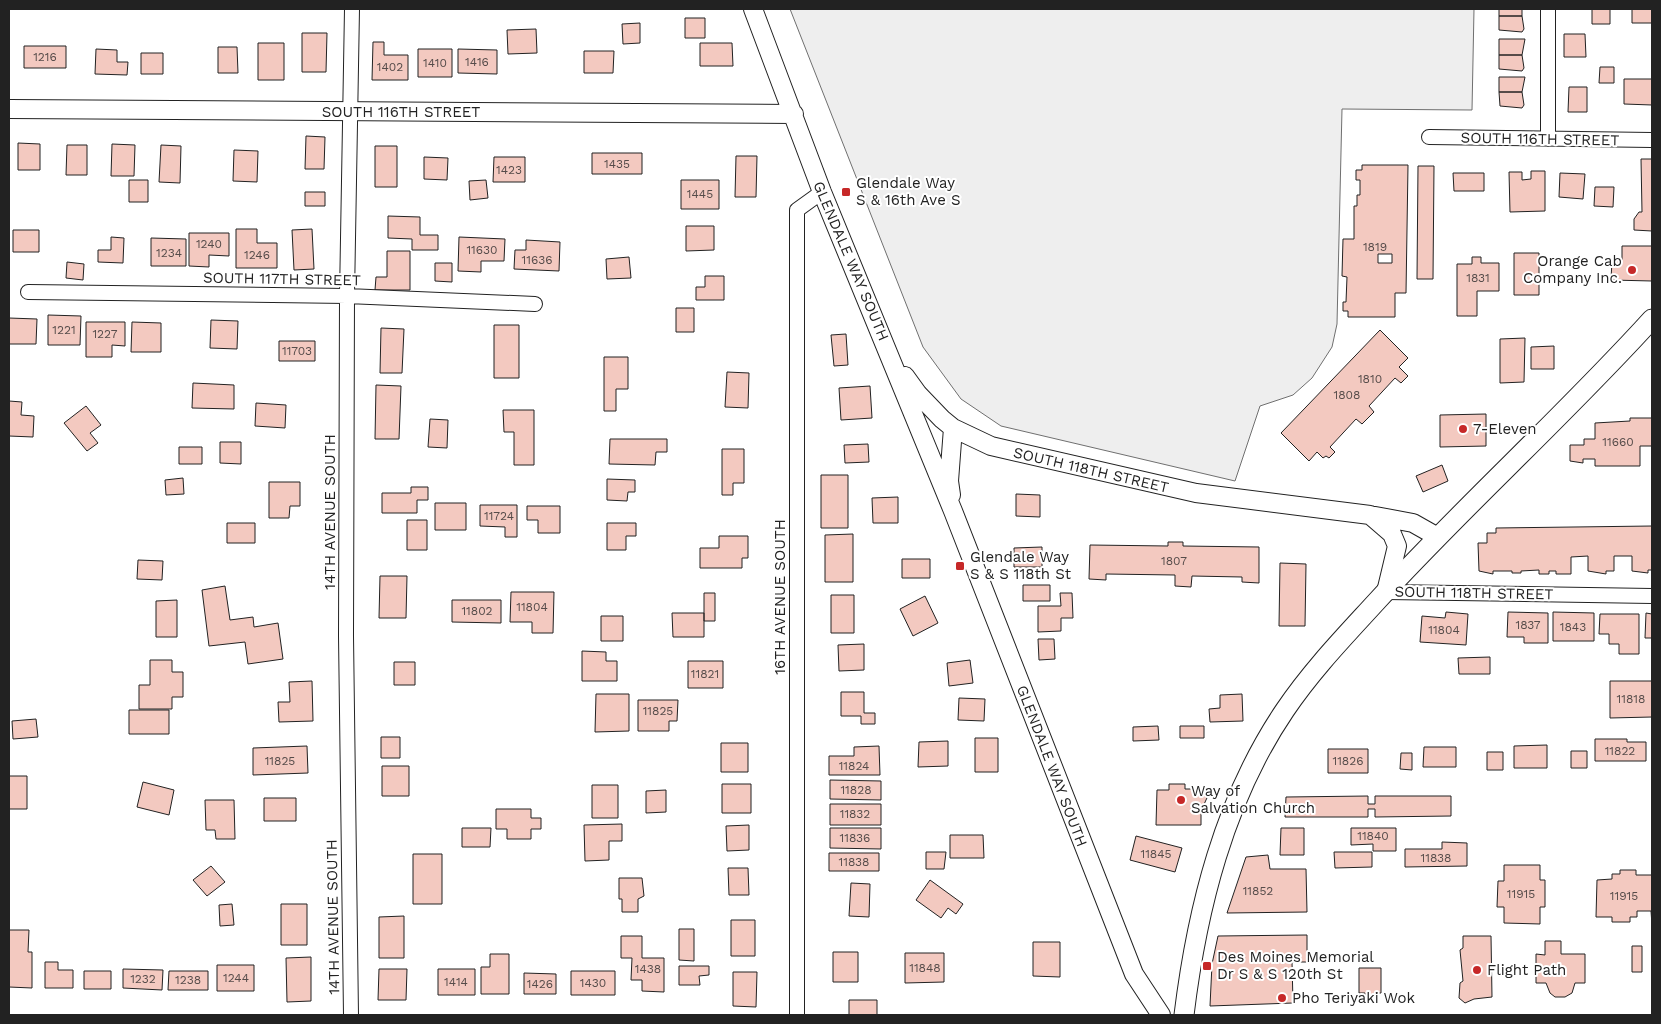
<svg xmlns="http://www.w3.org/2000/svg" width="1661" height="1024" font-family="'Work Sans',sans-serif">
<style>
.green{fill:#eee;stroke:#6f6f6f}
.building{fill:#f3c9c0;stroke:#222;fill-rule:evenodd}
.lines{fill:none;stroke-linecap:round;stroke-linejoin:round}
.minor-casing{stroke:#222;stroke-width:16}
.tertiary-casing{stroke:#222;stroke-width:20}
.secondary-casing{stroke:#222;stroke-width:21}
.minor{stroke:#fff;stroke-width:14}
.tertiary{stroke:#fff;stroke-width:18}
.secondary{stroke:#fff;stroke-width:19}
.poi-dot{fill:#c62828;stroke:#fff;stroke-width:2}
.labels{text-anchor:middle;stroke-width:4;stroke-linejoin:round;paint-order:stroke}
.number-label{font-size:12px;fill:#564c4a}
.street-label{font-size:15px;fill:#222;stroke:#fff}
.poi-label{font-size:15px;fill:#222;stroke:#fff;text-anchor:start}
</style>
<rect width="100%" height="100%" fill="#fff"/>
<path class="green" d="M790 9H1474L1472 110 1342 109 1337 324 1332 347 1312 378 1293 395 1260 406 1235 481 1001 426 961 399 923 347Z"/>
<path class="building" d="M1499 9H1524H1522V16H1499Z
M1592 9H1610V24H1592Z
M1632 9H1652V23H1632Z
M1499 16H1522L1524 29 1522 32 1499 30Z
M685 18H705V38H685Z
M640 23V43L623 44 622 24Z
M536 29 537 53 508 54 507 30Z
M302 33H327L326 72H302Z
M1564 34H1585L1586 57H1564Z
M1499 39H1525L1522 55H1499Z
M373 42H384V55H408V80H372Z
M258 43H284V80H258Z
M700 43H732L733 66H700Z
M24 46H66V68H24Z
M218 47H237L238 73H218Z
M96 49 117 50V62H128L127 75 95 74Z
M418 49H452V77H418Z
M458 49 497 50V74L458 73Z
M584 51H614L613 73H584Z
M141 53H163V74H141Z
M1499 55H1522L1524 68 1522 71 1499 69Z
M1600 67H1614V83H1599Z
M1499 77H1525L1522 92H1499Z
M1624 79H1652V105L1624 104Z
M1569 87H1587V112H1568Z
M1499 92H1522L1524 105 1522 108 1500 106Z
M306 136 325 137 324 169H305Z
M18 143 40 144V170H18Z
M112 144 135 145 134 176H111Z
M67 145H87V175H66Z
M161 145 181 146 180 183 159 182Z
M375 146H397V187H375Z
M234 150 258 151 257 182 233 181Z
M592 153H642V174H592Z
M736 156H757L756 197H735Z
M424 157 448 158 447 180 424 179Z
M494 157H525V182H493Z
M1641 159H1652V231L1634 230V219L1639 212H1642Z
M1362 165H1408L1406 293H1395V317H1348V311H1343V302H1346L1347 277 1342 276 1343 239H1354V206H1357V195H1360V180H1356V170H1362ZM1378 254H1392V263H1378Z
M1418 166H1434L1433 279H1417Z
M1531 171H1545V211L1510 212 1509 172H1522V180L1531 179Z
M1453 173H1484V191H1454Z
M1560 173 1585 174 1583 199 1559 197Z
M129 180H148V202H129Z
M486 180 488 198 470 200 469 181Z
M681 180H719V209H681Z
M1595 187H1614L1613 207 1594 206Z
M305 192H325V206H305Z
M388 216 420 217V235H438V250H412V239L388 238Z
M686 226H714V250L686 251Z
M236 229H257V243H277V268H236Z
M312 229 314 269 294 270 292 230Z
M13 230H39V252H13Z
M189 233H229V256L209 255V267L189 266Z
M111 237 124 238 123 263 98 262V250H111Z
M459 237 505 239 504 261H481V272L458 271Z
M151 238 186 239V266H151Z
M526 240 560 242 559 271 514 269 515 250H526Z
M1622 246H1652V281L1611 280 1612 260H1622Z
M387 251H410V290H375L376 277H387Z
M1514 253H1539V295H1514Z
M629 257 631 278 607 279 606 259Z
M1472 257H1481V263H1499V291H1477V316H1457V264H1472Z
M67 262 84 264 83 280 66 278Z
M435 263H452V282L435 281Z
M705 276H724V300H696V287H705Z
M676 308H694V332H676Z
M48 315 81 316 80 345H48Z
M9 318 37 319 36 344H9Z
M211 320 238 321 237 349 210 348Z
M86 322H125V346L112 345V357H86Z
M132 322 161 323V352H131Z
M494 325H519V378H494Z
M381 328 404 329 402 373H380Z
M1380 330 1408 358 1399 367 1408 376 1401 383 1395 378 1369 406 1374 412 1362 424 1356 419 1330 447 1335 452 1329 458 1326 456 1323 458 1317 452 1309 461 1281 433Z
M846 334 848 365 834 366 831 335Z
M1525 338 1524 382 1500 383V339Z
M279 341H315V361H279Z
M1554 346V369H1531V347Z
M604 357H628V389H616V411H604Z
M727 372 749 373 748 408 725 407Z
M193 383 234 385V409L192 408Z
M376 385 401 386 399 439H375Z
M870 386 872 418 841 420 839 388Z
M9 401 22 402 21 415 34 416 33 437 9 436Z
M256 403 286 405 285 428 255 426Z
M86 406 101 425 90 433 98 443 87 451 64 423Z
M503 410H534V465H514V432H504Z
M1486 414V446L1440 447V415Z
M1630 418H1652V446H1640V466H1595V459H1583V463L1570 461V445H1584V439H1595V423L1630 421Z
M430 419 448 420 447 448 428 447Z
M610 439H667V452H656L655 465 609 464Z
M220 442H241V464L220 463Z
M868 444 869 462 845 463 844 445Z
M179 447H202V464H179Z
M722 449H744V483H733V495H722Z
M1442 465 1448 481 1423 492 1416 476Z
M821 475H848V528H821Z
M183 478 184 494 166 495 165 480Z
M607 479 635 480V492H628L627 501 607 500Z
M269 482H300V506H290L289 518H269Z
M411 487H428V500H417V513H382V493H411Z
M1016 494 1040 495V517L1016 516Z
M898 497V523H873L872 498Z
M435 503H466V530H435Z
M480 505H517V537H505V527L480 526Z
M527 506H560V533H538V520H527Z
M407 520H427V550H407Z
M227 523H255V543H227Z
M607 523H636V536H626V550H607Z
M1652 526V570H1648V573L1632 571V556H1614V571H1606V574L1588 571V556L1571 557V574H1556V571H1549V574H1539V570L1521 571V573H1512V571H1493V574L1479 571 1478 543H1487V533H1496V528Z
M853 534V582H825V535Z
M719 536H748V558H742V568H700V548H719Z
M1168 542H1183V546L1259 547V583L1242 582V577L1192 576 1191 587 1175 586V575L1106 574V580L1089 579 1090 545 1168 546Z
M1042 547V567H1014V548Z
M902 559H930V578H902Z
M138 560 163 561 162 580 137 579Z
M1280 563 1306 564 1305 626H1279Z
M380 576H407L406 618H379Z
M1023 585H1050V601H1023Z
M225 586 230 620 253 617 254 627 278 623 283 659 248 664 245 642 209 646 202 590Z
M511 592H554L553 633H532V622H510Z
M704 593H715V621H704Z
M1060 593H1072L1073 618H1061V631L1038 632V606H1061Z
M831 595H854V633H831Z
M925 596 938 623 913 636 900 609Z
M177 600V637H156V601Z
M452 600H501V623L452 622Z
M1446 612 1468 614 1466 645 1420 642 1422 616 1445 618Z
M1508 612 1548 613V643H1524V637H1507Z
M1553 612 1594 613V641H1553Z
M672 613H704V637H673Z
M1646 613 1652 614V638H1645Z
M1600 614H1639V654H1619V644H1609V634H1599Z
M601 616H623V641H601Z
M1038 639H1054L1055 659 1039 660Z
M864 644V670L839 671 838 645Z
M582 651 606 652V661H617V681H582Z
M1490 657V674H1459L1458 658Z
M150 660H172V672H183V697H172V709H139V685H150Z
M970 660 973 683 949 686 947 663Z
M688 661H723V688H688Z
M394 662H415V685H394Z
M312 681 313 721 279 722 278 702H290L289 682Z
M1610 681H1652V717L1610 718Z
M841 692H864V713H875V724H861V716H841Z
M596 694H629V731L595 732Z
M1242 694 1243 721 1210 722 1209 709 1220 708V695Z
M959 698 985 699 984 721 958 720Z
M638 700H678L677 721H669V731H638Z
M129 710H169V734H129Z
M36 719 38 737 13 739 12 721Z
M1158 726 1159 740 1133 741V727Z
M1180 726H1204V738H1180Z
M381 737H400V758H381Z
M975 738H998V772H975Z
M1595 739H1627V742H1646V761H1595Z
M948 741V766L918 767 919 742Z
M721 743H748V772H721Z
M1547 745V768H1514V746Z
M307 746 308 773 253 775V748Z
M879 746 880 775H829V756H854V747Z
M1424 747H1456V767H1423Z
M1328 749H1368V773H1328Z
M1571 751H1587V768H1571Z
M1487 752H1503V770H1487Z
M1401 753H1412V770L1400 769Z
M382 766H409V796H382Z
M9 776H27V809H9Z
M830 780 881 781V800L830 799Z
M143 782 174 790 169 815 137 807Z
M722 784H751V813H722Z
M1169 784H1185V789H1211L1201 811V825H1156L1157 790H1169Z
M592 785H618V818H592Z
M666 790V812L646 813V791Z
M1368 796V804H1375V796H1451V816L1375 817V809H1368V817H1285L1286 797Z
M264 798H296V821H264Z
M205 800H234L235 839H216L215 830H206Z
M830 804H881V825H830Z
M496 809H531V818H541V829H531V839H507V829H496Z
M622 824V841H609V860L585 861 584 825Z
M749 825V850L727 851 726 826Z
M462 828H491L490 847H462Z
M830 828H881V849L830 848Z
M1281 828H1304V855H1280Z
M1351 828H1396V851H1373V844L1351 845Z
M950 835H983L984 858H950Z
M1136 836 1182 848 1175 872 1130 860Z
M1442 842 1467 843V866L1405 867V849H1442Z
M926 852H946L944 869H926Z
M1334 852H1372V867L1335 868Z
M829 853H879V871H829Z
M413 854H442V904H413Z
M1268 855 1270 869H1306L1307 912 1227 913 1246 857Z
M1504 865H1540V880H1545V907H1540V924L1504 923V907H1497L1498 881H1504Z
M211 866 225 882 207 896 193 880Z
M728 868H748L749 895H729Z
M1620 870H1636V875H1652V925L1651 911H1637V917H1630V922H1612V917H1596L1597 880 1612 879V874H1620Z
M619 878H642L644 896 638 899V912H622V899H619Z
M930 880 963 904 956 914 948 908 941 918 916 900Z
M851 883 870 884 869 917 849 916Z
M232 904 234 925 220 926 219 905Z
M281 904H307V945H281Z
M404 916V958H379V917Z
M731 920H755V956H731Z
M679 929H694V961L679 960Z
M9 930H29L28 952H32V988L9 987Z
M1307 935V962H1292L1293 1003 1210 1006 1212 964 1218 936Z
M621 936H642V958H664V992L642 991V980H631L632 958H621Z
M1463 936H1491L1492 997 1474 999 1465 1003 1459 998 1460 983 1463 981 1460 950 1463 948Z
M1545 941H1561V954H1585V983H1575L1572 993 1565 997H1555L1550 993 1546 983H1536V954L1545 955Z
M1033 942H1060V977L1033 976Z
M1632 946H1642V972H1632Z
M833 952H858V982H833Z
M905 953H944V982L905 983Z
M490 954H509V994H481V967H490Z
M311 957V1001L287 1002 286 958Z
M45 962H58V970H73V988H45Z
M217 965H254V991H217Z
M679 966H709V975L699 976 700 985H679Z
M1359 968H1381V993H1374V996H1365V993H1359Z
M123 969 163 970 162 990 123 988Z
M379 969H407L406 1000H378Z
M438 969H475V995H438Z
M84 971H111V989H84Z
M169 971H208V990H168Z
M571 971H615V995H571Z
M733 972H757L756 1007 733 1006Z
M524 973 556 974V994H524Z
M849 1000H877V1015H849Z"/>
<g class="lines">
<g class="minor-casing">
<path id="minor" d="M1429 137 1652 140
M1548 139V9
M28 292 347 296 535 304
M1386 592 1652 596
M351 1015 346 636 347 296 352 9
M797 1015V210L822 192"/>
</g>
<g class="tertiary-casing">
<path id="tertiary" d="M753 9 822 192 953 511 1134 974 1161 1015
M9 109 794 114
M905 376 918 394 942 419 953 428 991 446 1196 493 1370 515 1413 523 1436 536
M951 495 949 481 953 428
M1370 515 1392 534 1397 546 1386 592"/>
</g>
<g class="secondary-casing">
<path id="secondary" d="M1184 1015C1197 909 1224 800 1285 710 1312 670 1345 636 1377 601 1466 504 1564 416 1652 319"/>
</g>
<use href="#minor" class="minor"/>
<use href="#tertiary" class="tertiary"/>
<use href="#secondary" class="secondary"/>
</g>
<g class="poi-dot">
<rect x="841" y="187" width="10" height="10" rx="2.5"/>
<circle cx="1632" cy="270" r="5"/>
<circle cx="1463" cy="429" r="5"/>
<rect x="955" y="561" width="10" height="10" rx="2.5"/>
<circle cx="1181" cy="800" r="5"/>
<rect x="1202" y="961" width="10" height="10" rx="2.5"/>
<circle cx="1477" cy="970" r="5"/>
<circle cx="1282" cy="998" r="5"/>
</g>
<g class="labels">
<g class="number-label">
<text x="45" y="61">1216</text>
<text x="477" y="66">1416</text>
<text x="435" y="67">1410</text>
<text x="390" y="71">1402</text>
<text x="617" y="168">1435</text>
<text x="509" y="174">1423</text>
<text x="700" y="198">1445</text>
<text x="209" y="248">1240</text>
<text x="1375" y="251">1819</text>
<text x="482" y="254">11630</text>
<text x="169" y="257">1234</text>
<text x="257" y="259">1246</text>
<text x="537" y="264">11636</text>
<text x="1478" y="282">1831</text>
<text x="64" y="334">1221</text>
<text x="105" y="338">1227</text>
<text x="297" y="355">11703</text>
<text x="1370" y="383">1810</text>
<text x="1347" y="399">1808</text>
<text x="1618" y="446">11660</text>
<text x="499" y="520">11724</text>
<text x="1174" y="565">1807</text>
<text x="532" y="611">11804</text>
<text x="477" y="615">11802</text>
<text x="1528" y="629">1837</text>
<text x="1573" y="631">1843</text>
<text x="1444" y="634">11804</text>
<text x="705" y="678">11821</text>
<text x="1631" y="703">11818</text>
<text x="658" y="715">11825</text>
<text x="1620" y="755">11822</text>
<text x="280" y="765">11825</text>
<text x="1348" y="765">11826</text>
<text x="854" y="770">11824</text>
<text x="856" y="794">11828</text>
<text x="855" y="818">11832</text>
<text x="1373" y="840">11840</text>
<text x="855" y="842">11836</text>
<text x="1156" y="858">11845</text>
<text x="1436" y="862">11838</text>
<text x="854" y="866">11838</text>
<text x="1258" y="895">11852</text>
<text x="1521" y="898">11915</text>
<text x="1624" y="900">11915</text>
<text x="925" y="972">11848</text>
<text x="648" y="973">1438</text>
<text x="236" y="982">1244</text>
<text x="143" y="983">1232</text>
<text x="188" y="984">1238</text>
<text x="456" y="986">1414</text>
<text x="593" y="987">1430</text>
<text x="540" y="988">1426</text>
</g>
<g class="street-label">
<text x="401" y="117">SOUTH 116TH STREET</text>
<text transform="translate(1540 139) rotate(1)" y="5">SOUTH 116TH STREET</text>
<text transform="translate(851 261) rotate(67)" y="5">GLENDALE WAY SOUTH</text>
<text transform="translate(282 279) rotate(1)" y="5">SOUTH 117TH STREET</text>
<text transform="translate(1091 470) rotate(13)" y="5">SOUTH 118TH STREET</text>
<text transform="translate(330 512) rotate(-90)" y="5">14TH AVENUE SOUTH</text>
<text transform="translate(1474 593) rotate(1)" y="5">SOUTH 118TH STREET</text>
<text transform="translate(780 597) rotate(-90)" y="5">16TH AVENUE SOUTH</text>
<text transform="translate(1052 766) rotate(69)" y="5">GLENDALE WAY SOUTH</text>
<text transform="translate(333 917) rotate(-91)" y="5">14TH AVENUE SOUTH</text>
</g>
<g class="poi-label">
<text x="856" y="188">Glendale Way<tspan x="856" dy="17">S &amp; 16th Ave S</tspan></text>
<text x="1622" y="266" text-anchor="end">Orange Cab<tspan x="1622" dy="17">Company Inc.</tspan></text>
<text x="1473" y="434">7-Eleven</text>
<text x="970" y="562">Glendale Way<tspan x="970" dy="17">S &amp; S 118th St</tspan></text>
<text x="1191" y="796">Way of<tspan x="1191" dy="17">Salvation Church</tspan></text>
<text x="1217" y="962">Des Moines Memorial<tspan x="1217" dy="17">Dr S &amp; S 120th St</tspan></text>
<text x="1487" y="975">Flight Path</text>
<text x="1292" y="1003">Pho Teriyaki Wok</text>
</g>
</g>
<rect width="1661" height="1024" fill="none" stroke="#222222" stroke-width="20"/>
</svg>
